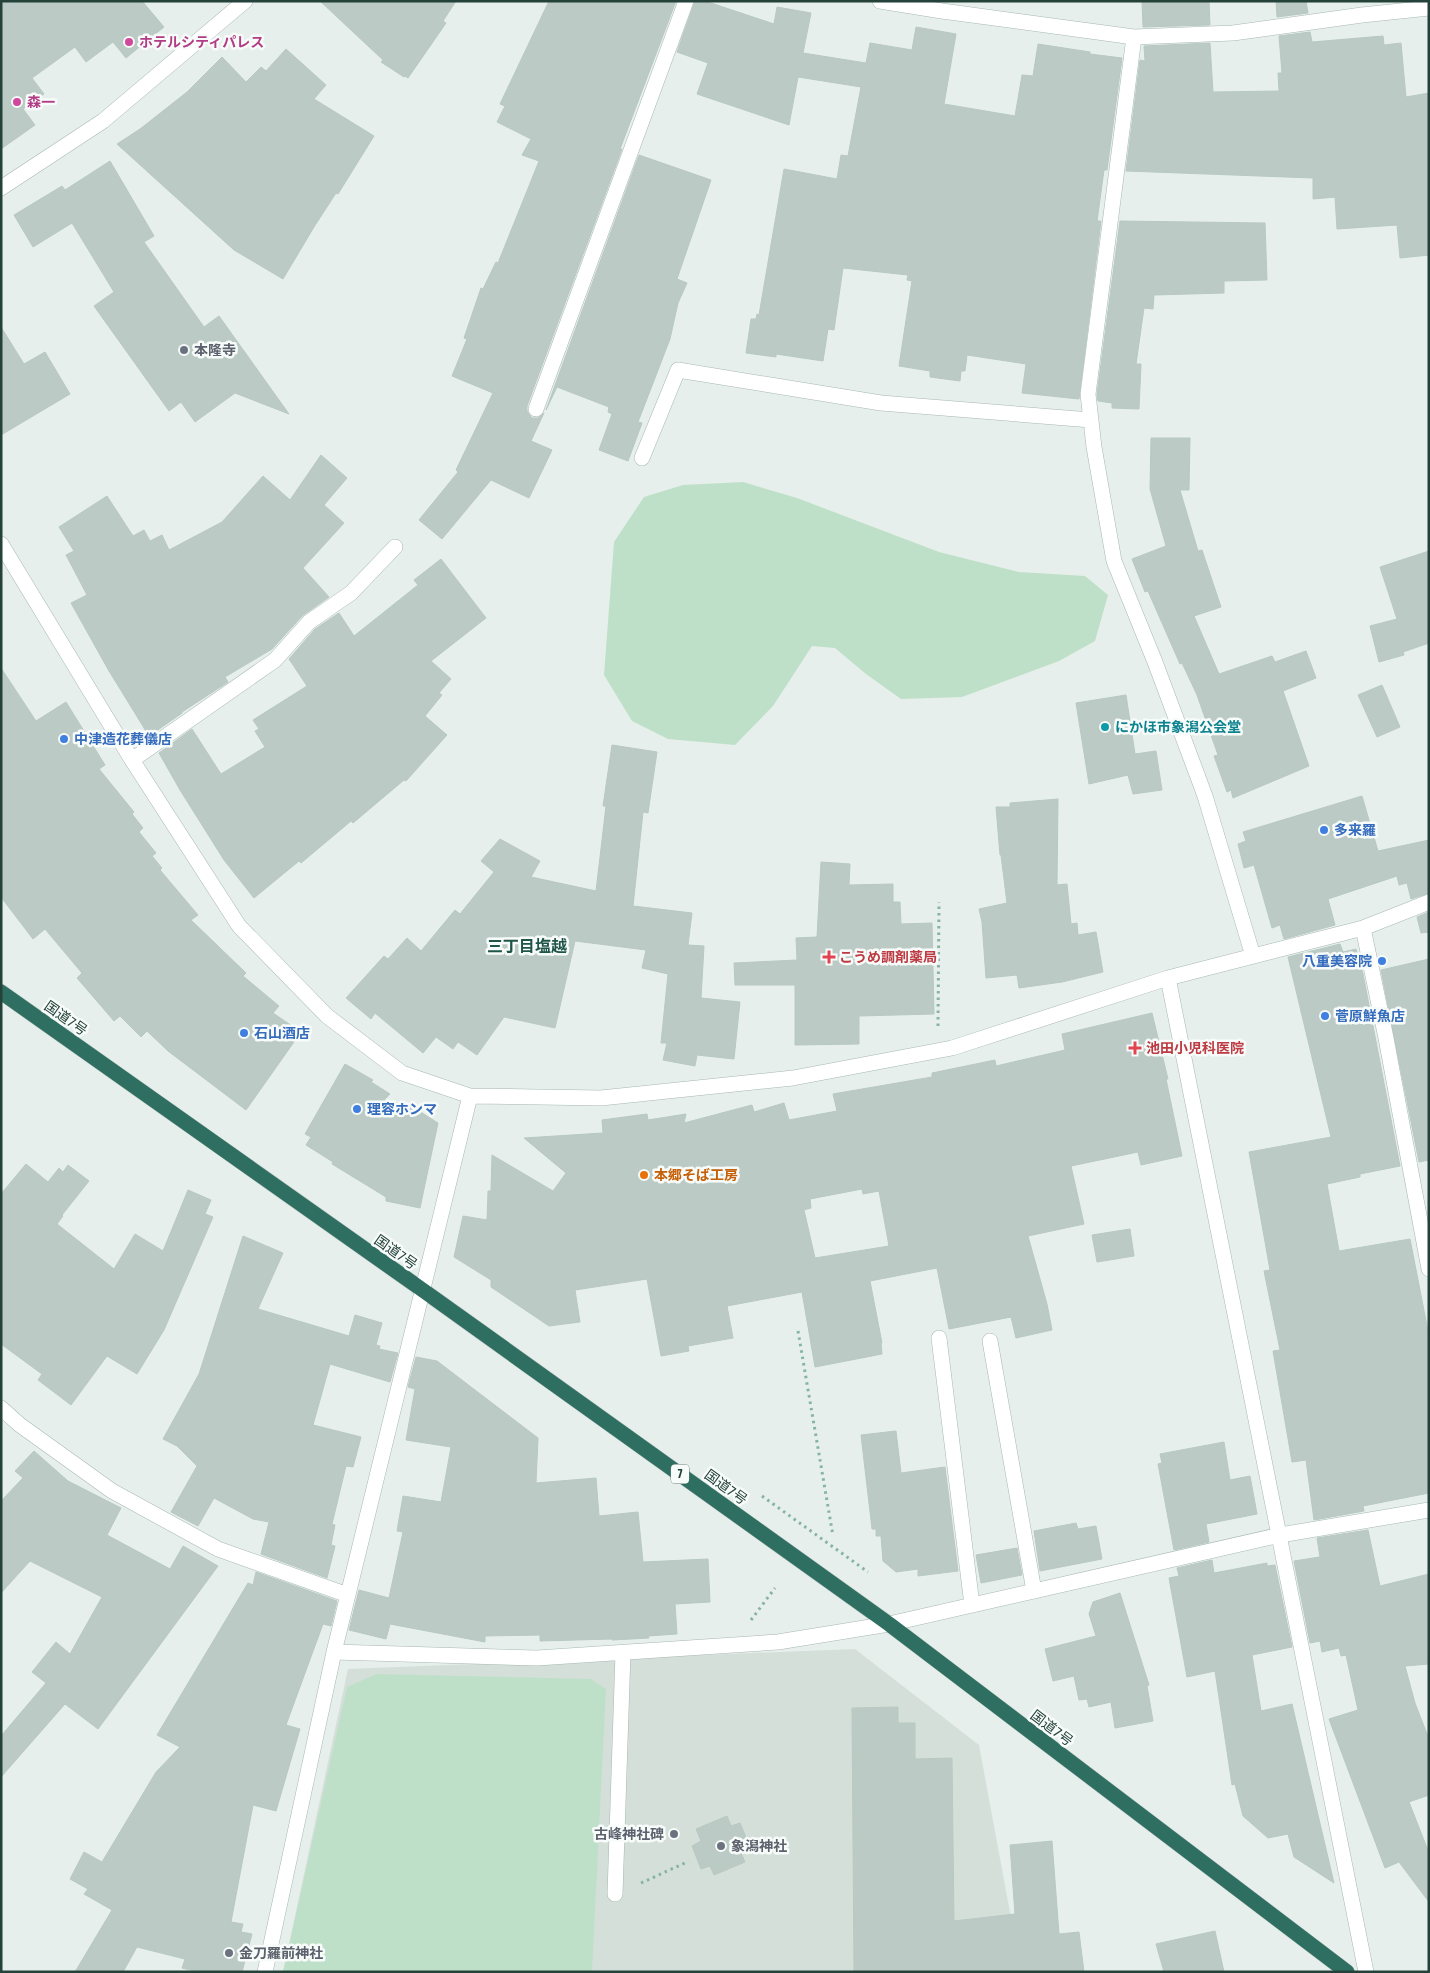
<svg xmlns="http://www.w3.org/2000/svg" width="1430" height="1973" font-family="'Asap Condensed','Noto Sans JP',sans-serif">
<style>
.built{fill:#d4dfda}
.green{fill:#bfe0c8}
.building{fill:#bbcac4;stroke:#b8c9c2;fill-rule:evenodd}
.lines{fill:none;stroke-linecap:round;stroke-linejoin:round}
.minor-casing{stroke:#a8b8b2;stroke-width:16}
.highway-casing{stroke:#c2cac8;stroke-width:16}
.path{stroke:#86b3a5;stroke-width:3;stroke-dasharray:2.5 4;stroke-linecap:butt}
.minor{stroke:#fff;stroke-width:15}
.highway{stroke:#2f6f62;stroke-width:15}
.hotel-dot{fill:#d1479c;stroke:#f7fbf9;stroke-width:2}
.worship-dot{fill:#6b7280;stroke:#f7fbf9;stroke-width:2}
.culture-dot{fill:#0f9aa8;stroke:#f7fbf9;stroke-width:2}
.shop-dot{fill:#3f7fe0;stroke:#f7fbf9;stroke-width:2}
.health-dot{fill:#e0444e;stroke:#f7fbf9;stroke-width:2}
.food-dot{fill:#e8710a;stroke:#f7fbf9;stroke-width:2}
.labels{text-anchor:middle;stroke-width:5;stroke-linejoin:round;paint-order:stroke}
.shield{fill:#f7fbf9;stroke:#637a73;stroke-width:1}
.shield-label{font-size:12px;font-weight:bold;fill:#24423a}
.hotel-label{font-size:14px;font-weight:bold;fill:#b23c85;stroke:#f7fbf9;text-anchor:start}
.worship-label{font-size:14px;font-weight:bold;fill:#5b616d;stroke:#f7fbf9;text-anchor:start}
.culture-label{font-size:14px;font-weight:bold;fill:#0d838f;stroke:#f7fbf9;text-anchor:start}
.shop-label{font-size:14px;font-weight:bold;fill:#366cbe;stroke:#f7fbf9;text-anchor:start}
.health-label{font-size:14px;font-weight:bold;fill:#be3a42;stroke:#f7fbf9;text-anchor:start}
.street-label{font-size:14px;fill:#24423a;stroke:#f7fbf9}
.food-label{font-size:14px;font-weight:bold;fill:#c56008;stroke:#f7fbf9;text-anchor:start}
.quarter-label{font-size:16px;font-weight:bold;fill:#1f5548;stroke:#f7fbf9}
</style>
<rect width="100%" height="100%" fill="#e6efeb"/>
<path class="built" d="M855 1649 979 1745 1014 1934 986 1972H283L348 1669Z"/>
<path class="green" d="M743 482 797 498 939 552 1019 572 1085 576 1108 595 1095 641 1059 661 962 697 901 699 866 674 835 648 812 646 773 706 735 745 668 739 632 721 604 675 614 542 644 497 683 485Z
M376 1674 591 1679 606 1689 592 1972H283L347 1687Z"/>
<path class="building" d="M1 1H142L164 27 126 58 113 42 86 62 75 47 32 78 44 94 23 109 35 125 1 149Z
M320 1H456L443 21 446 23 408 78 405 76 404 77 381 62 383 60Z
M549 1H676L620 149H622L527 406V411L532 418H538L544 413 531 441 552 450 529 498 491 480 442 539 419 520 458 472 456 470 493 393 452 376 467 339 464 338 481 288 483 289 496 262 498 263 539 161 522 155 531 139 497 122 505 106 500 104Z
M695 1H705L774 24 777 7 811 13 803 53 866 63 870 43 912 50 916 27 956 34 944 104 1015 116 1022 75 1033 76 1038 44 1090 52V54L1122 58 1107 170H1104L1097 221H1101L1079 399 1022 393 1026 364 967 355 965 371H961L960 381 930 377V371L899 366 912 281 907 280 908 275 843 268 834 330 828 329 823 361 776 354V357L746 353 751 319H756L757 314 759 315 784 169 837 179 841 155 848 156 861 87 798 77 789 125 697 94 708 63 677 52Z
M1142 1H1209L1210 25 1143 27Z
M1276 1H1306L1308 13 1277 17Z
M1310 32 1312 42 1383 36 1384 45 1401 43 1406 97 1429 93V255L1400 258 1397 225 1337 229 1335 197 1313 199V178L1126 171 1140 60 1145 61 1144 46 1210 43 1213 92 1279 91 1278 73H1282L1279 36Z
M286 49 326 85 314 99 374 136 338 194 336 193 314 227 283 279 234 250 117 144 140 129 187 92 222 57 246 82 261 67 266 71Z
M639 155 711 180 677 279 687 283 678 303 670 339 638 422 642 423 628 461 599 450 612 414 608 412 609 407 557 387 546 410Z
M110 161 154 236 144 242 204 327 219 316 289 414 235 393 195 422 181 402 169 411 94 306 114 292 72 223 33 247 14 215 62 186 65 190Z
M1120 221 1265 223 1267 280 1224 281V293L1154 295 1153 309 1144 308 1136 364H1141L1139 409 1112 408V403L1098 401 1097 394Z
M1 327 24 364 45 352 70 394 1 435Z
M1151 438H1190L1189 490H1180L1198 551 1202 550 1221 607 1194 616 1219 674 1272 656 1275 662 1306 651 1316 678 1283 691 1309 766 1233 798 1231 790 1227 792 1214 756 1218 755 1197 695 1182 663 1180 664 1148 591 1145 592 1132 559 1166 546 1150 489Z
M321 455 347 478 324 505 344 523 303 568 329 597 302 616 272 649 225 677 228 682 182 712V713L149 736 109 671 71 603 87 595 66 555 74 551 59 527 107 496 133 536 144 530 150 541 162 535 169 550 222 522 263 476 290 500Z
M1429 551V643L1403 652 1404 655 1379 662 1370 626 1397 619 1380 567Z
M441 559 486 618 431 661 451 679 439 693 442 695 425 716 447 735 406 781 404 780 353 823 351 821 301 863 299 861 254 898 224 860 180 790 159 753 192 729 221 774 265 747 255 731 259 729 253 720 307 686 289 659 315 629 339 613 354 636 418 585 414 580Z
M1 668 36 721 66 702 105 765 99 769 134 812 132 814 143 828 139 832 156 853 152 856 162 868 160 870 198 915 191 920 246 973 243 976 279 1006 273 1013 301 1032 246 1110 168 1051 147 1031 141 1037 120 1016 114 1021 77 978 82 973 45 929 33 939 1 897Z
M1382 685 1400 727 1377 737 1358 695Z
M1126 695 1135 754 1156 751 1162 790 1133 794 1128 775 1089 784 1076 703Z
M612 745 657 752 648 813 643 812 633 906 692 913 688 945 704 946 701 998 740 1002 734 1059 697 1055 695 1066 663 1060 667 1043H661L668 974 642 968 646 950 575 941 555 1028 504 1017 477 1055 458 1042 453 1049 436 1037 423 1053 375 1013 371 1019 346 998 384 956 388 959 407 938 421 951 455 910 460 914 494 872 481 861 500 839 540 861 531 877 596 891 606 806H603Z
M1362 796 1378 851 1429 840V893L1411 899 1407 883 1399 885 1397 876 1328 899 1335 925 1284 939 1280 925 1272 928 1254 865 1244 868 1238 844 1246 841 1243 832Z
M1058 799 1057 885 1067 884 1071 924 1077 923 1078 935 1096 932 1103 972 1062 982 1019 988 1017 975 986 978 982 922 979 909 1007 903 1001 855H1000L996 807H1010V803Z
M821 862 850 864 849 885 893 884V902H900L901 924 932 923 934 1014 859 1016V1044L795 1045V985H735L734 963 797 960 796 938 817 937Z
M1429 912V932L1421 933 1417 917Z
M1340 944 1343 952 1356 949 1363 974 1400 1166 1360 1174V1177L1327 1184 1339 1251 1410 1239 1429 1336V1493L1363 1506 1364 1511 1314 1520 1306 1460 1292 1462 1273 1351 1280 1350 1264 1271 1270 1270 1249 1152 1331 1137 1288 957Z
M1429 959V1160L1419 1162 1381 970Z
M1152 1013 1168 1079H1166L1182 1156 1141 1165 1138 1152 1071 1166 1084 1224 1028 1236 1047 1304 1052 1330 1016 1338 1011 1317 949 1329 937 1268 870 1281 882 1343H881L882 1354 815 1367 802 1292 727 1306 733 1338 688 1346 689 1351 661 1356 647 1279 575 1290 580 1322 549 1326 491 1287V1280L454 1257 463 1216 487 1220 488 1191H491L492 1155 553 1191 566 1173 524 1138 603 1133 602 1120 647 1114 648 1120 686 1114 684 1123 752 1105 754 1112 784 1103 789 1120 837 1111 833 1094 932 1077V1073L995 1060 996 1066 1065 1050 1062 1034ZM862 1189 863 1194 879 1191 889 1246 815 1258 804 1210 811 1208 810 1199Z
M345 1064 373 1080 371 1082 390 1094 384 1100 411 1106 438 1123 420 1208 386 1201V1197L332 1164 333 1162 306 1145 311 1137 305 1134Z
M26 1164 48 1182 59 1168 63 1172 68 1165 89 1181 62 1215 63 1216 57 1224 114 1269 135 1234 163 1251 188 1190 211 1200 205 1214 213 1217 164 1330 137 1374 107 1356 71 1405 38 1380 42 1374 1 1344V1194Z
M1130 1229 1134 1256 1097 1262 1092 1235Z
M243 1236 283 1253 258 1309 349 1336 355 1315 382 1323 376 1345 380 1346 379 1349 398 1353 390 1382 330 1364 313 1425 361 1437 353 1467 346 1466 332 1524 335 1525 331 1545 335 1546 327 1578 261 1554 269 1522 253 1519 214 1498 198 1526 171 1512 197 1466 177 1446 163 1439 199 1374Z
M416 1357 437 1361 538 1438 536 1483 596 1478 599 1516 638 1512 643 1562 708 1559 710 1602 675 1604 677 1634 648 1636 649 1638 612 1640V1639L540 1641V1635L485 1636V1642L390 1624 386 1639 349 1630 359 1590 389 1598 403 1532 397 1531 403 1496 441 1502 451 1447 406 1440 415 1389 408 1387Z
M896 1431 901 1473 945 1467 958 1571 918 1576V1569L896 1572 883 1561 881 1536H876V1529H872L861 1435Z
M1224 1442 1230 1480 1250 1476 1257 1514 1206 1524 1209 1542 1174 1550 1158 1464 1162 1463 1160 1454Z
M34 1451 68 1481 121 1508 107 1535 170 1569 183 1546 218 1566 98 1729 65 1704 1 1777V1736L46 1683 32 1672 56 1642 70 1654 102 1597 30 1561 1 1593V1501L23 1478 15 1471Z
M1076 1523 1078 1529 1096 1526 1102 1559 1040 1571 1034 1531Z
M1368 1530 1380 1586 1429 1574V1664L1405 1666 1415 1703 1429 1739V1795L1409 1802 1429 1853V1902L1399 1862 1385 1868 1329 1719 1358 1710 1346 1655 1341 1656 1339 1648 1322 1652 1320 1641 1310 1643 1294 1561 1320 1557 1317 1538Z
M1017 1548 1022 1575 981 1583 976 1555Z
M1212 1560 1214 1573 1267 1563V1566L1275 1565 1292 1647 1252 1655 1261 1711 1292 1704 1334 1883 1294 1857 1288 1834 1268 1838 1243 1816 1235 1784 1232 1785 1215 1671 1187 1677 1169 1578 1179 1576 1177 1568Z
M256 1572 337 1601 331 1626 323 1624 286 1725 300 1729 276 1811 253 1805 231 1922 243 1924 241 1932 252 1934 242 1972H198L182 1968 185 1959 137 1947 123 1972H75L112 1910 84 1894 88 1889 70 1879 84 1852 102 1862 156 1772 180 1747 157 1735 248 1583 253 1585Z
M1120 1593 1149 1685 1147 1686 1153 1721 1115 1728 1111 1702 1089 1707 1087 1699 1079 1700 1074 1676 1053 1681 1045 1649 1096 1636 1089 1614 1093 1602Z
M898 1707V1723H915V1759L952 1758 954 1921 1015 1914 1010 1845 1052 1841 1059 1934 1079 1932 1084 1972H854L852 1708Z
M727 1816 731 1826 740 1823 750 1847 740 1851 745 1862 714 1875 710 1866 701 1869 692 1846 701 1841 696 1829Z
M1215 1931 1224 1972H1164L1156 1944Z"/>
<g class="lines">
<g class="minor-casing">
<path id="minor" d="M880 1 942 11 1134 37 1233 33 1362 15 1429 8
M1134 37 1088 394 1094 447 1114 561 1155 662 1205 796 1253 956
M1 188 103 121 245 1
M536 409 686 1
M642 458 678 370 881 403 1091 420
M1 544 132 760 239 926 327 1016 402 1073 470 1096 601 1098 793 1078 952 1048 1168 978 1363 928 1429 902
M132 760 275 660 309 622 351 593 395 547
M1363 928 1386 1038 1429 1269
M1168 978 1366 1972
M939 1338 972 1605
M990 1341 1034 1591
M1 1408 20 1425 112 1491 218 1549 348 1595
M334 1652 537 1658 778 1642 889 1624 1280 1535 1429 1510
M615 1894 623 1653
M265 1972 334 1652 470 1096"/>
</g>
<g class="highway-casing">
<path id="highway" d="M1 992 424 1291 889 1624 1347 1972"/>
</g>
<path class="path" d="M938 1026 939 902
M798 1331 833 1536
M762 1496 868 1572
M751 1620 775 1588
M641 1883 687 1862"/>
<use href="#minor" class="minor"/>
<use href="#highway" class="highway"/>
</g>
<g class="hotel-dot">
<circle cx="129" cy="42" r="5"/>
<circle cx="17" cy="102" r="5"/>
</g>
<g class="worship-dot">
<circle cx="184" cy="350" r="5"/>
<circle cx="674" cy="1834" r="5"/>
<circle cx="721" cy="1846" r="5"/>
<circle cx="229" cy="1953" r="5"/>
</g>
<circle class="culture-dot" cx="1105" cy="727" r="5"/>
<g class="shop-dot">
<circle cx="64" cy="739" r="5"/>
<circle cx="1324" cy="830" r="5"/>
<circle cx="1382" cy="961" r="5"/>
<circle cx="1325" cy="1016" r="5"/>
<circle cx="244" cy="1033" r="5"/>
<circle cx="357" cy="1109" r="5"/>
</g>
<g class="health-dot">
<path d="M826.5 949.5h5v5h5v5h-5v5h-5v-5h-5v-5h5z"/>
<path d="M1132.5 1040.5h5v5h5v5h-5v5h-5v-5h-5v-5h5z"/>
</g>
<circle class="food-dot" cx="644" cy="1175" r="5"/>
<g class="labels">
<rect class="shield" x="671" y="1464.5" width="18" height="19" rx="4"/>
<g class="shield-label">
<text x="680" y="1478">7</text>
</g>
<g class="hotel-label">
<text x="139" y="47">ホテルシティパレス</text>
<text x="27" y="107">森一</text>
</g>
<g class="worship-label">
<text x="194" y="355">本隆寺</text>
<text x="664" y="1839" text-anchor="end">古峰神社碑</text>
<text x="731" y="1851">象潟神社</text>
<text x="239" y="1958">金刀羅前神社</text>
</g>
<g class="culture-label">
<text x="1115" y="732">にかほ市象潟公会堂</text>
</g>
<g class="shop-label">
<text x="74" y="744">中津造花葬儀店</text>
<text x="1334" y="835">多来羅</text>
<text x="1372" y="966" text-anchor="end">八重美容院</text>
<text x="1335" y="1021">菅原鮮魚店</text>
<text x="254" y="1038">石山酒店</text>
<text x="367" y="1114">理容ホンマ</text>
</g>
<g class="health-label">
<text x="839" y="962">こうめ調剤薬局</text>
<text x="1146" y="1053">池田小児科医院</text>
</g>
<g class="street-label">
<text transform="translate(66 1018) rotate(35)" y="5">国道7号</text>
<text transform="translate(396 1252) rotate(35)" y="5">国道7号</text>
<text transform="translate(726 1487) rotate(36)" y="5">国道7号</text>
<text transform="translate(1052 1728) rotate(37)" y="5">国道7号</text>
</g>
<g class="food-label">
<text x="654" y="1180">本郷そば工房</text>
</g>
<g class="quarter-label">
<text x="527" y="952">三丁目塩越</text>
</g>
</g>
<rect width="1430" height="1973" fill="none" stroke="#24423a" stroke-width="5"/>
</svg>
